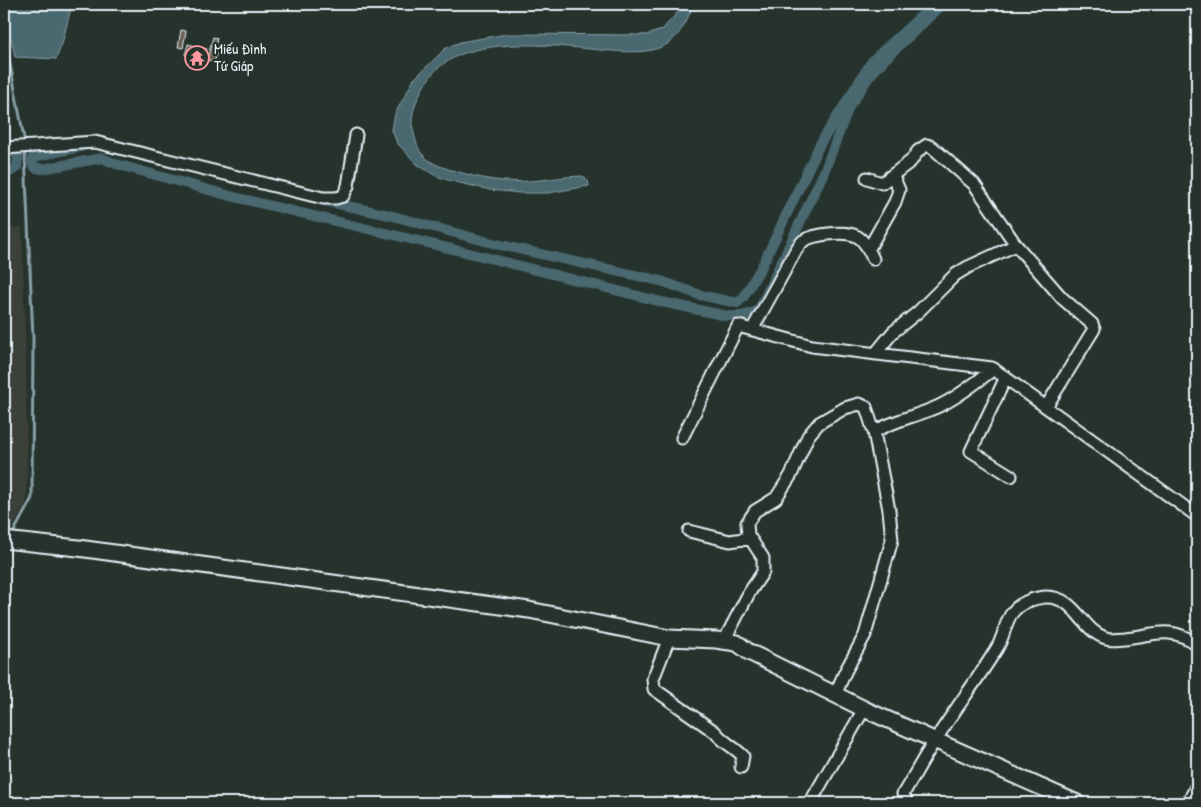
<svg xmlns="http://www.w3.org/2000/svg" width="1201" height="807" font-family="'Patrick Hand',sans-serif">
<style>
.built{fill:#3a4138}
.water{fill:#4a6870;stroke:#899fa6}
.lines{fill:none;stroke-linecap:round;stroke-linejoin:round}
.stream{stroke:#899fa6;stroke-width:3}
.canal{stroke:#4a6870;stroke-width:10}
.building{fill:#6a6153;stroke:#e8f1f8}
.street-casing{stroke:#e8f1f8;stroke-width:15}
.secondary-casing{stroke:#e8f1f8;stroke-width:19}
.street{stroke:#26332d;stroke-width:11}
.secondary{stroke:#26332d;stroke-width:15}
.labels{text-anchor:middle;stroke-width:4.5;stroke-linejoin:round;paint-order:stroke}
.poi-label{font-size:15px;fill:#e8f1f8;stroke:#26332d;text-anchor:start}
</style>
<rect width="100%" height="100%" fill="#26332d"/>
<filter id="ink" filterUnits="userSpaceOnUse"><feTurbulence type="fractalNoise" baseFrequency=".02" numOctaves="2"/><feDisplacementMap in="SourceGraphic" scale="10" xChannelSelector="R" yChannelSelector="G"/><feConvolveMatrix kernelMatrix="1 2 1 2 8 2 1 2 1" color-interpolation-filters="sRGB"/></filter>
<g filter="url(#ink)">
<path class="built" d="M22 227 26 369 27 491 26 503 9 534 4 533V229Z"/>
<path class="water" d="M4 4H72L62 44 56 59 15 57Z
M685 4H694C688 17 682 33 670 42 655 54 630 52 611 51 562 47 478 33 438 68 425 80 408 111 413 129 415 137 417 148 422 154 430 164 447 169 459 172 482 179 505 183 530 181 548 180 565 176 583 176L588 181 589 186 548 193H520L490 190 451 181 436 176 418 165 397 143 392 130 395 114 414 79 446 48 460 42 507 34 646 35 662 30Z"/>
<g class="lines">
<path class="stream" d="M4 32 24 138
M12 535 32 498 33 338 25 154"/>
<path class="canal" d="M80 147 33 157 31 162 36 168 42 169 102 158 116 164 234 197 469 253 662 302 727 316H741L750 314 758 310 762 303 824 172 849 107 869 77 886 58 943 4
M4 152 14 151 18 157 17 167 10 172 4 173
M325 201 389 215 496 244 661 281 700 295 737 303 743 298 762 266 820 144 872 61 934 4"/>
</g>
<path class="building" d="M181 30 186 31 183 48 178 47Z
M213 37 217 38 214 52 217 53 214 62 207 60Z
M188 44 207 49 204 59 200 58 198 66 191 65 193 57 185 55Z"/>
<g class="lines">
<g class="street-casing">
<path id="street" d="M4 148 95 142 323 198H336L343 196 348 186 356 135
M867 178 882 183 911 161 918 151 927 145 932 147 974 184 1016 245 1062 298 1092 324 1094 329 1046 407
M868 250 895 202 899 190 893 176
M752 330 796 250C798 247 801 243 803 241 814 234 847 230 858 237 865 241 870 252 873 259
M875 354 893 332 918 312 955 275 968 267 1016 245
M1006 377 971 451 1011 476
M682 438 738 326 812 346 992 368 1197 516
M689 531 730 541 750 538
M669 638 653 679 654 689 715 732C723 742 734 747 743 756L741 767
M724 641 749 593 763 572V558L748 535 747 523 755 511 776 498 791 475 808 436 819 423 845 408 859 404 866 407 874 432
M835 695 845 672 865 635 892 540 889 510 874 432C894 420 918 416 939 406 959 397 976 382 994 369
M810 803 864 709
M907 803 903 794C914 776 924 757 936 739 956 708 978 679 997 648 1004 637 1005 622 1012 613 1019 603 1033 598 1045 597 1077 596 1081 631 1106 638 1112 640 1118 638 1125 638 1155 635 1169 625 1197 644
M1188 803 1197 785"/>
</g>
<g class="secondary-casing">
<path id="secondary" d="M4 540 78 548 529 610 669 638 716 640 737 643 749 652 866 710 1077 803"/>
</g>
<use href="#street" class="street"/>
<use href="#secondary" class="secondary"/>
</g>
</g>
<defs>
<g id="temple-ring" transform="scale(1.25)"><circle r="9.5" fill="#26332d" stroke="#ff9aa2" stroke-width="1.5"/><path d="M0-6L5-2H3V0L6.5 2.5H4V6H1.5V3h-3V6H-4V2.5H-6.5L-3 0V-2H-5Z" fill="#ff9aa2"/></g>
</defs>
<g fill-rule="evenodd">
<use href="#temple-ring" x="197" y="58"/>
</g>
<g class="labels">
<g class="poi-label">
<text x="214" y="54">Miếu Đình<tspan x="214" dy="17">Tứ Giáp</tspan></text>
</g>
</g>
<rect width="1201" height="807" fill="none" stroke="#26332d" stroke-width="20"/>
<rect x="10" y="10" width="1181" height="787" fill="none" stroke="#e8f1f8" stroke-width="2" filter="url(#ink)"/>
</svg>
